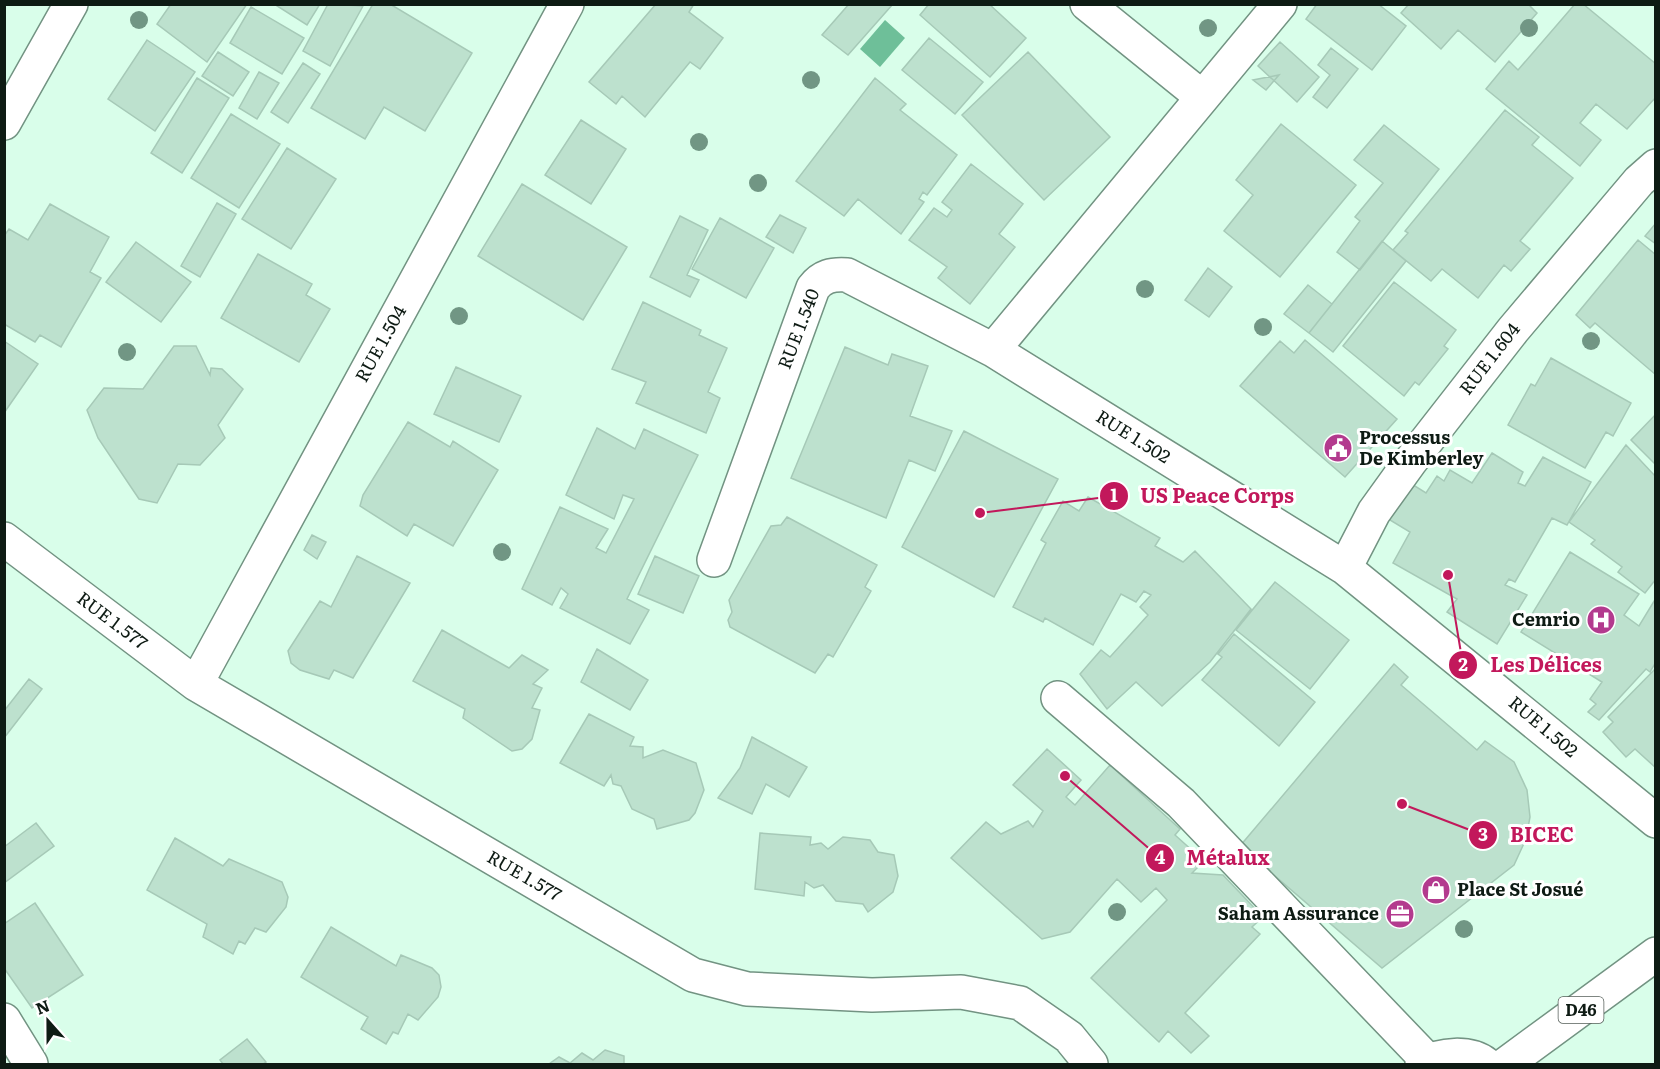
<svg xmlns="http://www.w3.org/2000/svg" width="1660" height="1069" font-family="Literata,serif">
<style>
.water{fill:#6ebf99}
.building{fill:#bde1ce;stroke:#a6c9b7;stroke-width:1.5}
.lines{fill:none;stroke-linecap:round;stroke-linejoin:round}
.minor-casing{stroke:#729382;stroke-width:36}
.major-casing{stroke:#729382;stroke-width:36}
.minor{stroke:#fff;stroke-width:33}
.major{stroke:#fff;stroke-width:33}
.tree{fill:#719684}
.labels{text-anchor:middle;stroke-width:6;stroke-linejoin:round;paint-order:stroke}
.shield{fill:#fff;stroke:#565f5a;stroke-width:1.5}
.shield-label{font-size:16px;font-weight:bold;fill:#0e1b14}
.street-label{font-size:18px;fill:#0e1b14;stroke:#fff}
.poi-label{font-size:18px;font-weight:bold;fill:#0e1b14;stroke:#fff;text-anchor:start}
.leader{fill:none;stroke:#c2185b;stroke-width:2}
.callout-dot{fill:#c2185b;stroke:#fff;stroke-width:2}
.mark-label{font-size:18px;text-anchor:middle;font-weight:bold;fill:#fff}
.callout-label{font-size:20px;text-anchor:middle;font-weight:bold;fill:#c2185b;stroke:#fff;stroke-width:6;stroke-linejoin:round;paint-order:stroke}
</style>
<rect width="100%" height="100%" fill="#d9feea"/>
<path class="water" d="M885 20 905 38 880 67 860 49Z"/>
<path class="building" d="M171 4H247L207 62 157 24Z
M274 4H320L307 25Z
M328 4 363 6 330 66 303 51Z
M373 4H390L472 53 425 131 384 107 365 139 311 108Z
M656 4H694L689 12 723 38 700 69 690 62 645 117 622 96 616 104 589 82Z
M849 4H893L848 55 822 35Z
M929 4H989L1026 38 990 77 920 15Z
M1317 4H1378L1406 26 1372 70 1306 19Z
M1409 4H1528L1537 13 1495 62 1458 30 1441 49 1401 13Z
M1575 4H1583L1656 64V97L1627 129 1596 104 1580 123 1601 140 1580 166 1486 89 1509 61 1518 70Z
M251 7 304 38 282 74 230 43Z
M929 38 983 82 955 114 902 70Z
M147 40 195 72 155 131 108 99Z
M1280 42 1319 77 1297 102 1258 66Z
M1331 48 1358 69 1327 108 1313 97 1330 75 1318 65Z
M218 52 249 72 233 96 202 76Z
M1028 52 1110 137 1044 200 962 115Z
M303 63 320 74 288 123 271 112Z
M259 72 279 83 257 119 239 108Z
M1279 75 1266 90 1253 80Z
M197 78 229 98 182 173 151 153Z
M875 78 906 104 900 110 957 155 927 195 923 192 919 199 924 202 901 234 858 199 844 216 796 181Z
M1505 110 1539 137 1532 145 1573 178 1520 241 1530 249 1511 271 1504 265 1478 298 1442 269 1431 281 1393 250 1408 233 1405 231Z
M231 114 280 144 239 208 191 178Z
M581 120 626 149 591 204 545 175Z
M1281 124 1356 185 1280 277 1224 231 1253 195 1236 180Z
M1384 125 1439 169 1360 270 1337 252 1360 221 1355 217 1383 183 1354 160Z
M287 148 336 179 291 249 242 219Z
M971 164 1023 204 999 234 1015 247 970 304 938 278 947 267 909 240 934 208 947 217 952 210 942 202Z
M522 184 627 247 583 320 478 256Z
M217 203 236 214 200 277 181 266Z
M50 204 109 237 90 272 101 278 61 347 40 335 35 342 4 324V236L9 229 28 240Z
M780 215 806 228 793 253 766 237Z
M680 216 708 230 687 275 699 280 690 297 650 277Z
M720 218 774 248 746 298 692 269Z
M1656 223V244L1645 236Z
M1638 240 1656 255V375L1595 323 1590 328 1576 315Z
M1382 241 1406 261 1333 352 1309 333Z
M136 242 191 282 161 322 106 282Z
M258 254 312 284 306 295 330 309 299 362 221 318Z
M1208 268 1232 287 1209 317 1185 300Z
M1394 282 1456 330 1444 346 1448 349 1419 385 1415 382 1404 396 1343 346Z
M1308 285 1332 304 1309 333 1284 314Z
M643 302 701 330 699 335 727 348 708 392 720 398 706 433 636 403 646 382 612 369Z
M1305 340 1397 419 1345 477 1240 386 1280 341 1294 353Z
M4 341 38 364 4 413Z
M174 346H196L210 375 211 368 222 369 243 389 218 425 225 438 200 465 178 464 157 503 139 499 98 438 87 410 104 388 143 389Z
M845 347 888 365 892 354 928 366 910 416 952 431 935 471 909 460 886 518 791 478Z
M1551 358 1631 403 1613 436 1606 432 1585 468 1508 425 1531 384 1535 386Z
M456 367 521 396 499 442 434 414Z
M1656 414V465L1631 440Z
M408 422 450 447 453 441 498 470 453 546 414 524 407 536 360 506 363 495Z
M597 428 635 449 644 429 698 455 627 599 649 610 630 644 560 608 568 594 561 588 552 605 522 589 560 507 608 529 596 548 606 553 634 499 623 495 614 519 566 495Z
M964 431 1058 479 994 597 902 547Z
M1626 445 1656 477V579L1645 593 1618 572 1622 567 1591 544 1595 540 1569 522Z
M1492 453 1523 472 1518 483 1525 486 1543 457 1591 482 1567 525 1552 518 1515 582 1509 579 1505 585 1527 595 1497 644 1447 612 1457 599 1393 563 1410 532 1385 517 1407 481 1426 493 1437 476 1444 481 1450 470 1472 483Z
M1088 497 1160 538 1155 546 1183 562 1195 551 1251 609 1210 662 1162 706 1136 682 1107 709 1080 674 1101 650 1110 657 1148 615 1140 607 1151 595 1144 591 1136 602 1121 594 1093 645 1045 618 1043 622 1013 607 1046 543 1041 540 1063 501 1079 511Z
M787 517 877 565 865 587 871 591 833 657 828 654 815 673 730 627 728 620 732 612 729 600 771 526 781 525Z
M312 535 326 542 317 559 304 550Z
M1570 552 1639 594 1624 615 1639 626 1656 598V662L1650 672 1646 669 1599 720 1588 712 1596 704 1590 699 1602 682 1521 632Z
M357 556 410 583 353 678 334 670 329 679 300 670 291 663 288 651 320 601 331 607Z
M655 556 699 576 683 613 638 594Z
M1275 582 1349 640 1310 689 1236 630Z
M442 630 509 668 522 655 548 670 533 684 542 688 532 708 540 710 532 739 522 749 512 751 463 718 465 709 413 681Z
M1234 634 1315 702 1279 746 1202 680 1222 657 1218 654Z
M597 649 648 680 630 710 581 682Z
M1394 664 1408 677 1401 685 1477 750 1485 741 1514 762 1527 790 1530 817 1526 839 1514 865 1382 968 1240 846Z
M1656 668V768L1635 749 1626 757 1603 732 1613 722 1608 717Z
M29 679 42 689 4 738V711Z
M589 714 634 737 630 746 643 747V758L663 750 696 763 704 790 695 813 689 820 657 829 654 819 632 809 621 786 613 784 611 775 604 786 560 763Z
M752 737 807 767 789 797 766 784 752 814 718 798 740 768Z
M1047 749 1081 780 1066 797 1075 805 1110 765 1180 829 1175 835 1204 861 1192 873 1223 875 1263 917 1252 927 1260 934 1185 1013 1209 1036 1191 1053 1168 1031 1159 1042 1091 978 1167 900 1156 888 1141 902 1117 879 1070 932 1042 939 951 858 986 822 1001 834 1028 821 1033 827 1043 811 1013 785Z
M36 823 54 846 4 883V847Z
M760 833 811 837 810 845 821 843 828 849 843 837 870 840 878 852 894 855 898 876 893 892 868 912 863 904 836 901 823 885 814 888 805 882 804 896 755 889Z
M175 838 223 866 229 859 282 882 288 897 286 907 266 932 255 928 245 944 239 941 233 954 203 937 207 924 147 890Z
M35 903 83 975 32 1008 4 968V924Z
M331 927 396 966 401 955 432 968 439 975 441 987 438 997 418 1020 408 1014 398 1034 393 1032 386 1044 361 1029 368 1017 301 977Z
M247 1039 266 1062 263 1064H223L220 1060Z
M605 1050 624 1056V1064H549L559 1057 570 1063 582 1053 593 1060Z"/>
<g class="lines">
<g class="minor-casing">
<path id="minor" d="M1087 4 1202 97
M1280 4 993 350 1345 568 1656 821
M4 123 71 4
M4 539 196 684 693 975 747 989 872 995 961 992 1020 1003 1069 1037 1091 1064
M714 560 813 288C822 276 832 274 847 275L993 350
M1345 568 1374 512 1410 462 1513 330 1639 181 1656 166
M196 684 567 4
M1058 698 1181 803 1428 1061
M4 1020 31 1064"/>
</g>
<g class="major-casing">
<path id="major" d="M1422 1064C1441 1054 1469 1051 1486 1064
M1506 1064 1656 954"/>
</g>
<use href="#minor" class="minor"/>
<use href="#major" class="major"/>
</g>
<g class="tree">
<circle cx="139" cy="20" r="9"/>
<circle cx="1208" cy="28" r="9"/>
<circle cx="1529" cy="28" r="9"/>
<circle cx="811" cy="80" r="9"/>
<circle cx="699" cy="142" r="9"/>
<circle cx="758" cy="183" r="9"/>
<circle cx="1145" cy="289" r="9"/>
<circle cx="459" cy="316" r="9"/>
<circle cx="1263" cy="327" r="9"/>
<circle cx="1591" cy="341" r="9"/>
<circle cx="127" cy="352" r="9"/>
<circle cx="502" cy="552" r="9"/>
<circle cx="1117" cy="912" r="9"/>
<circle cx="1464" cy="929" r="9"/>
</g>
<defs>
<g id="civic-disc" transform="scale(1.5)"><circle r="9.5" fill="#b33a8e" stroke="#fff"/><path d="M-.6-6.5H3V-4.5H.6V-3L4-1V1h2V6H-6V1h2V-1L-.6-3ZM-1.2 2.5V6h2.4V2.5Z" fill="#fff"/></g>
<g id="hospital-disc" transform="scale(1.5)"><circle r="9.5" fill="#b33a8e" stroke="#fff"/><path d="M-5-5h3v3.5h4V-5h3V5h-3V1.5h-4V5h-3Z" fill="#fff"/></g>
<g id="shop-disc" transform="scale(1.5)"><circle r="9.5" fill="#b33a8e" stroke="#fff"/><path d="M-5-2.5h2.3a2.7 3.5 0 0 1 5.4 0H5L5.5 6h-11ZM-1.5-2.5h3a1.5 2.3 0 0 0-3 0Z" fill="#fff"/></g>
<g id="office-disc" transform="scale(1.5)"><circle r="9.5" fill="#b33a8e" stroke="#fff"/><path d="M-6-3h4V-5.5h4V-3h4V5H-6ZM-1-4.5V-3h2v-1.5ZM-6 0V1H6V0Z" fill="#fff"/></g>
</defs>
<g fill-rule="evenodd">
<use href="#civic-disc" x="1338" y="448"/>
<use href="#hospital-disc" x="1601" y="620"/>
<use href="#shop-disc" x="1436" y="890"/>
<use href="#office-disc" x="1400" y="914"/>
</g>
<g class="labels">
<rect class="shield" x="1558.5" y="997" width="45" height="26" rx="4.5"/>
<g class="shield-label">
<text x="1581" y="1016">D46</text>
</g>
<g class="street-label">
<text transform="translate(799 329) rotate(-69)" y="6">RUE 1.540</text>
<text transform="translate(381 344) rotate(-61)" y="6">RUE 1.504</text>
<text transform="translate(1490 359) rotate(-52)" y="6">RUE 1.604</text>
<text transform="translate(1133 437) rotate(32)" y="6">RUE 1.502</text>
<text transform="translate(112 621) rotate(37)" y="6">RUE 1.577</text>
<text transform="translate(1543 727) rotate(40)" y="6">RUE 1.502</text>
<text transform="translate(524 876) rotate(30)" y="6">RUE 1.577</text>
</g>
<g class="poi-label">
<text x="1359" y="444">Processus<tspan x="1359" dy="21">De Kimberley</tspan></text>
<text x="1580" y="626" text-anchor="end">Cemrio</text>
<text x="1457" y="896">Place St Josué</text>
<text x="1379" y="920" text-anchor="end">Saham Assurance</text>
</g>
</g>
<path class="leader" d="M980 513L1114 496M1448 575L1463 665M1402 804L1483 835M1065 776L1160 858"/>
<g class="callout-dot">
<circle cx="980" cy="513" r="6"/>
<circle cx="1448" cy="575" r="6"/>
<circle cx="1402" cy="804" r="6"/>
<circle cx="1065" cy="776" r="6"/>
<circle cx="1114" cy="496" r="15"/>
<circle cx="1463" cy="665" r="15"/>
<circle cx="1483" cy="835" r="15"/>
<circle cx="1160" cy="858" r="15"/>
</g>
<g class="mark-label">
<text x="1114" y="502">1</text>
<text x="1463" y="671">2</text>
<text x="1483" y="841">3</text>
<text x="1160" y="864">4</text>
</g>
<g class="callout-label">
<text x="1217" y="503">US Peace Corps</text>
<text x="1546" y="672">Les Délices</text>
<text x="1542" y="842">BICEC</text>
<text x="1228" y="865">Métalux</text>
</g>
<rect width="1660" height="1069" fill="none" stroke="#0e1b14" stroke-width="12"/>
<g transform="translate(48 1021) rotate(339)" stroke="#ffffff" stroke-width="4.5" paint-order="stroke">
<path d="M0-4.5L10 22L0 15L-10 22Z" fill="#0e1b14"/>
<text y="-9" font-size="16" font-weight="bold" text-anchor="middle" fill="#0e1b14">N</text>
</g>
</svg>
